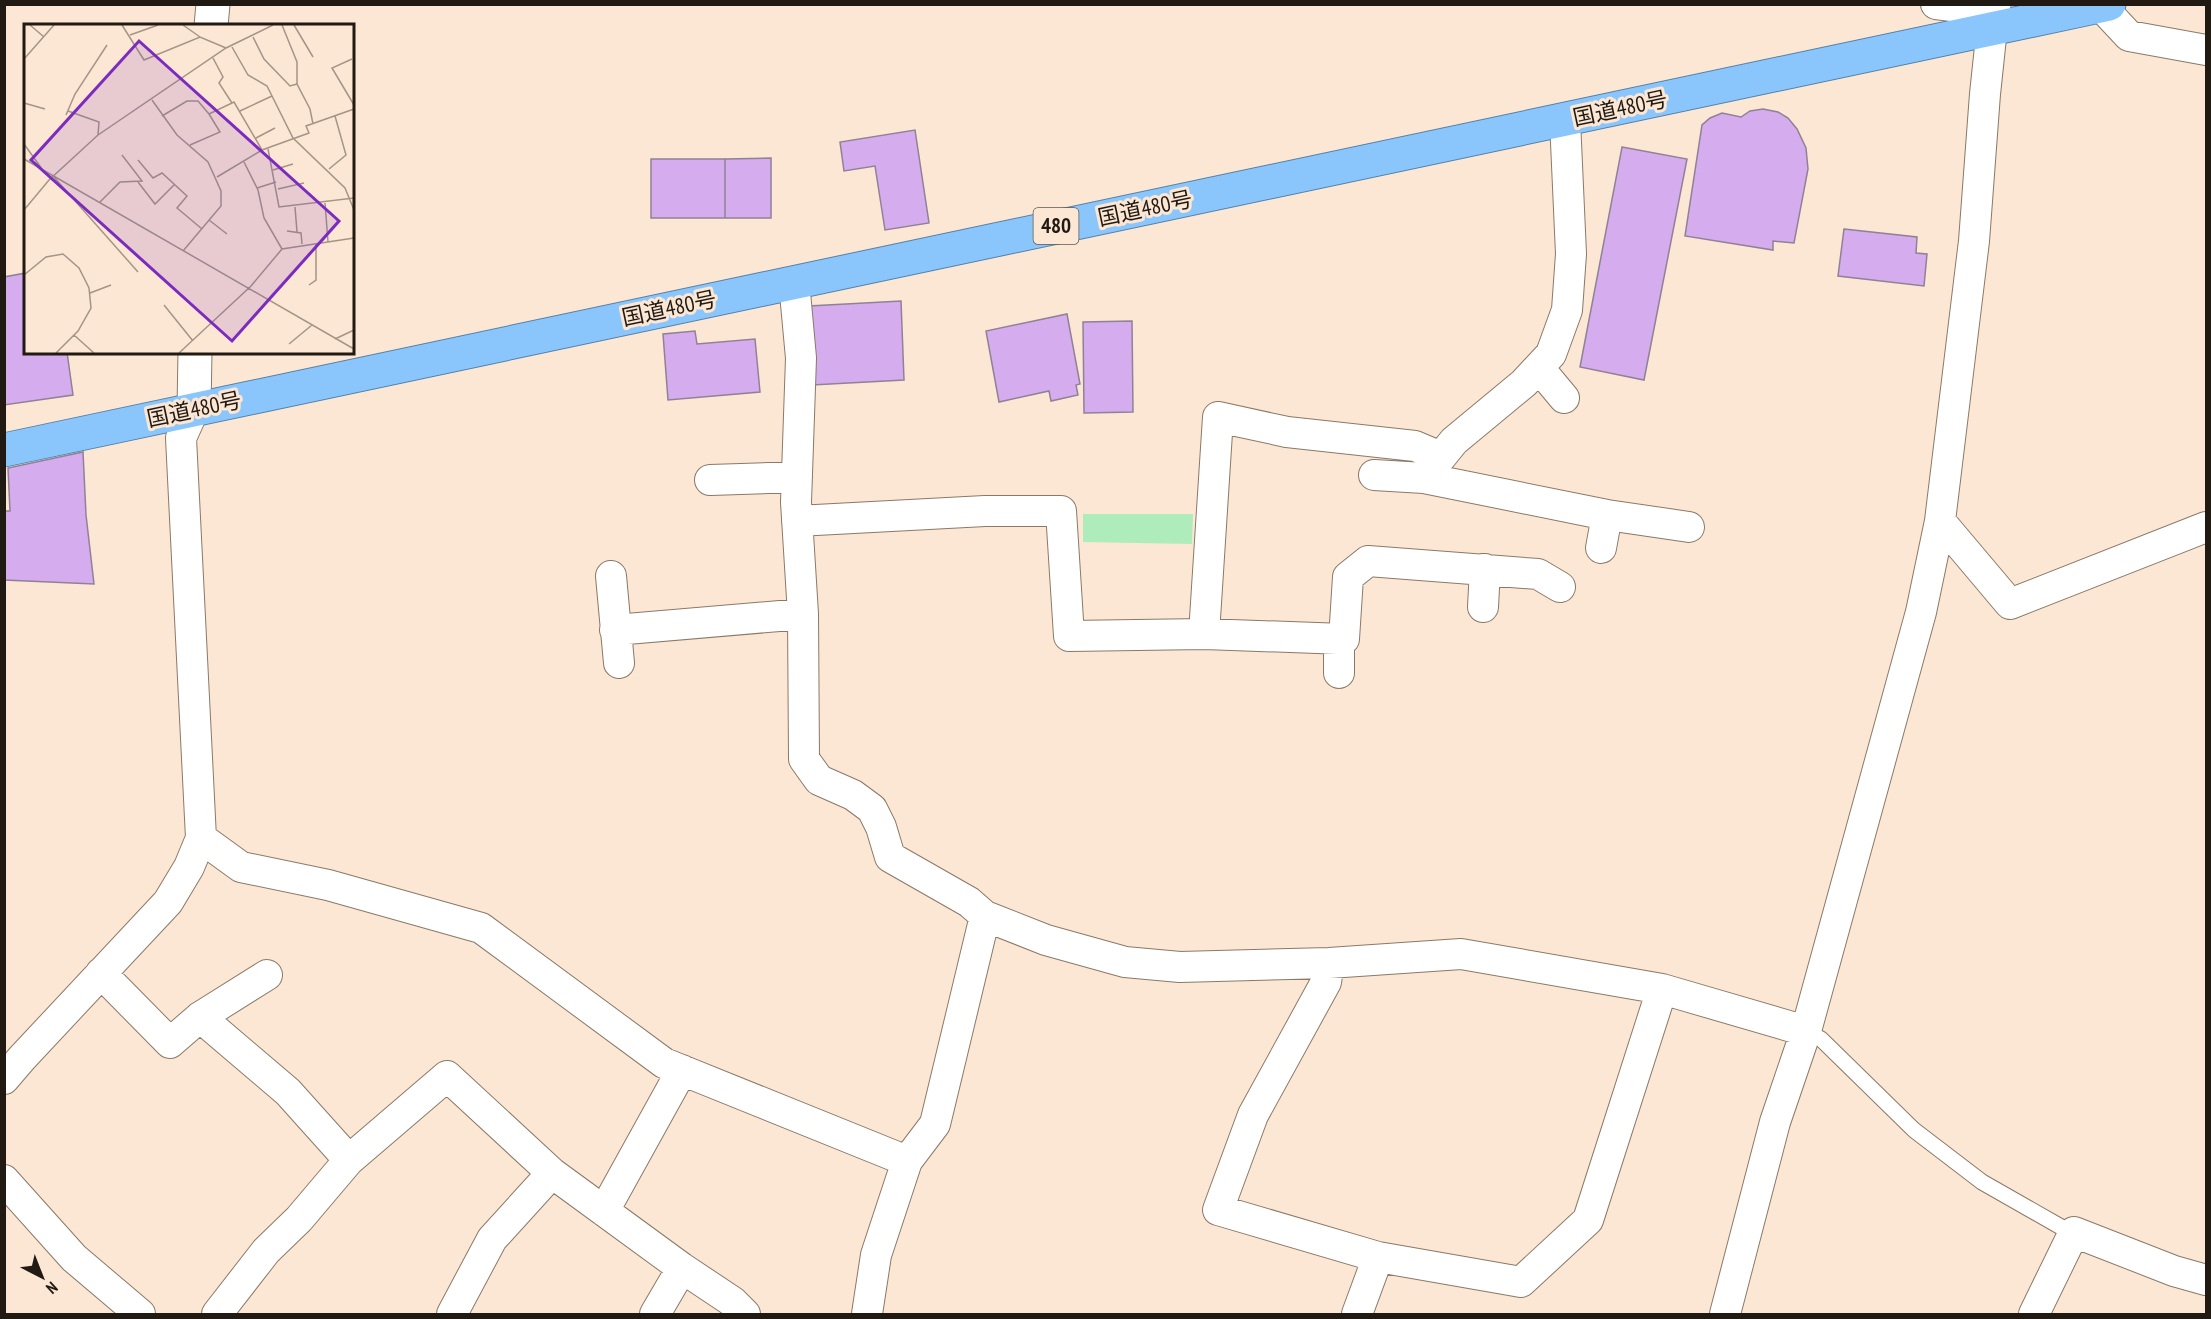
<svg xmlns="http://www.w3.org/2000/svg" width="2211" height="1319" font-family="'PT Sans Narrow','Noto Sans JP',sans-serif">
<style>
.green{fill:#aeecbb}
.building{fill:#d5aced;stroke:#8f8296;stroke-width:1.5}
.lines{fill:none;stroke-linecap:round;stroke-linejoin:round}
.service-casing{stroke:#8b7968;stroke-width:17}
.minor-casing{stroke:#8b7968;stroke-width:32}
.tertiary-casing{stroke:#8b7968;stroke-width:35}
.trunk-casing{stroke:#5281aa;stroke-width:35}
.service{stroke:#fff;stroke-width:15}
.minor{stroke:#fff;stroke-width:30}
.tertiary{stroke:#fff;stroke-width:33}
.trunk{stroke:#8ac6fc;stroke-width:33}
.labels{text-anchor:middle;stroke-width:6;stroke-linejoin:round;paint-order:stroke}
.shield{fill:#fbe7d4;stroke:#62584d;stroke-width:1.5}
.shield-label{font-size:21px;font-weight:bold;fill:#211a13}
.street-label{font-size:22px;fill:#211a13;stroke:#fbe7d4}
.inset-road{fill:none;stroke:#a49587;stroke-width:1.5}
.view{fill:#7b2cbf;fill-opacity:0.15;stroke:#7b2cbf;stroke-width:3}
.inset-edge{fill:none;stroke:#211a13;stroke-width:3}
</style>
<rect width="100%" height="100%" fill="#fbe7d4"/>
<path class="green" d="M1083 514H1193L1192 544 1083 542Z"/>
<path class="building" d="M1763 109 1778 112 1788 118 1797 129 1806 148 1808 169 1794 243 1773 241V250L1685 236 1702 125 1710 118 1722 113 1741 117 1750 111Z
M915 130 929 223 885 230 875 166 844 171 840 142Z
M1622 147 1687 159 1644 380 1580 367Z
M771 158V218H725V159Z
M651 159H725V218H651Z
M1844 229 1917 237 1916 253 1927 254 1924 286 1838 276Z
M26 273V352H67L73 395 4 405V277Z
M901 301 904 380 812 385 809 306Z
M1067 314 1080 384 1076 385 1078 395 1051 401 1049 391 999 402 986 331Z
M1132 321 1133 412 1084 413 1083 322Z
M695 331 697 344 755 339 760 392 668 400 663 334Z
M83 452 86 515 94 584 4 580V511H10L8 468Z"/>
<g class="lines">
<g class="service-casing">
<path id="service" d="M1806 1031 1821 1039 1914 1130 1982 1182 2061 1227 2074 1232"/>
</g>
<g class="minor-casing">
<path id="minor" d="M2101 6 2129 36 2206 50
M1565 120 1571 254 1567 310 1551 354 1524 383 1454 441 1424 478 1607 515 1689 527
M794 282 801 358 796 502 803 614 804 759 819 780 853 795 872 809 881 827 890 857 969 902 985 916 1046 940 1125 962 1180 967 1329 963 1461 954 1662 989 1806 1031
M1539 368 1564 398
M1374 475 1424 478
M710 480 797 477
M797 521 985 511H1061L1069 636 1204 634 1344 639 1348 577 1368 561 1538 574 1560 587
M1940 521 2010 604 2206 527
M1601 548 1607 515
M611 576 619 663
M1483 607 1485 569
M615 630 803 614
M1204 634 1218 417 1287 432 1415 446 1441 457
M1339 673V639
M201 838 241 867 328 885 481 928 664 1063 907 1161
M1329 963 1326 982 1253 1115 1218 1210 1378 1257
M101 973 170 1043 200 1017 267 975
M200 1017 288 1092 349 1160
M4 1079 22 1058 168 902 189 867 201 838 181 438 194 409
M4 1180 74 1258 140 1314
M604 1211 682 1070
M217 1314 266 1251 299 1219 349 1160 447 1076 552 1173 682 1268 733 1302 745 1314
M452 1314 492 1239 552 1173
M655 1314 682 1268
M867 1314 876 1255 907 1161 935 1124 985 916
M1357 1314 1378 1257 1521 1282 1588 1220 1662 989
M1725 1314 1775 1122 1806 1031 1921 612 1940 521 1974 241 1985 94 1992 28 1952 6 1936 4
M2034 1314 2074 1232 2174 1271 2206 1280"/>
</g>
<g class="tertiary-casing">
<path id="tertiary" d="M211 26 213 4
M1992 28 1994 4
M194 409 195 352"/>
</g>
<g class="trunk-casing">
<path id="trunk" d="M4 450 2109 4"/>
</g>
<use href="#service" class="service"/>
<use href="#minor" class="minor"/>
<use href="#tertiary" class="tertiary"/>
<use href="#trunk" class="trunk"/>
</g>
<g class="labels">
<rect class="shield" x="1033.5" y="208" width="45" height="36" rx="4.5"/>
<g class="shield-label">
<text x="1056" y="233">480</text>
</g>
<g class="street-label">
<text transform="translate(1620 108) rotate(-12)" y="8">国道480号</text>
<text transform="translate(1145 208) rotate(-12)" y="8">国道480号</text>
<text transform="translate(669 308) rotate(-12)" y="8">国道480号</text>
<text transform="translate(194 409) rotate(-12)" y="8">国道480号</text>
</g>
</g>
<g transform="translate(24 24)">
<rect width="330" height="330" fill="#fbe7d4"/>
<path class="inset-road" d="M6 1 20 13M98 1 120 36 176 13 202 24M159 1 176 13M258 1 273 38V60L286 85 289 100M270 1 289 33M106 11 134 1M229 13 240 35 266 62 273 60M208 23 224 51 243 62 269 114 321 164 330 186M189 34 199 53 195 59 208 79M0 35 30 1M328 35 308 44 330 81M128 76 153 111 184 138 197 167V182L159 227M0 79 21 85M44 87 75 98 74 111M216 87 248 72M42 91 51 70 83 21M138 92 163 77H174L185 90 210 78 238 126M232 114 251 104M0 120 18 145M166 121 196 108 185 90M244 125 255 183 330 174M0 135 330 325M114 136 129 154 138 149 163 172 153 184 178 205M220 138 234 166 240 194 258 225M305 145 322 131 311 92M249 146 269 140M29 152 114 248M193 153 238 126 285 109 282 102 330 85M114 158 131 180 150 161M233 164 252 158M254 165 280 159M76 178 96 158 118 157 98 131M301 179 304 218M271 183 273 208M0 186 25 156 74 111 202 24 249 1M185 196 203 210M263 207 277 209 278 220M0 251 22 233 39 230 55 244 65 264 67 284 54 307 32 329M285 261 292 256V219M66 269 87 261M140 281 169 317M50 311 70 329M311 315 330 306M265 320 288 301M155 329 227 262 258 225 330 214"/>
<path class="view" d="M115 17 315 197 208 317 7 136Z"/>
<rect width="330" height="330" class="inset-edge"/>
</g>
<rect width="2211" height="1319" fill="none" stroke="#211a13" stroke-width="12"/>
<g transform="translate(42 1277) rotate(138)" stroke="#fbe7d4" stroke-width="4.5" paint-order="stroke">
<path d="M0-4.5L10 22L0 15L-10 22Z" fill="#211a13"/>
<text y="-9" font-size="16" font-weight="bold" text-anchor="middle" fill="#211a13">N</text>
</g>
</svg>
